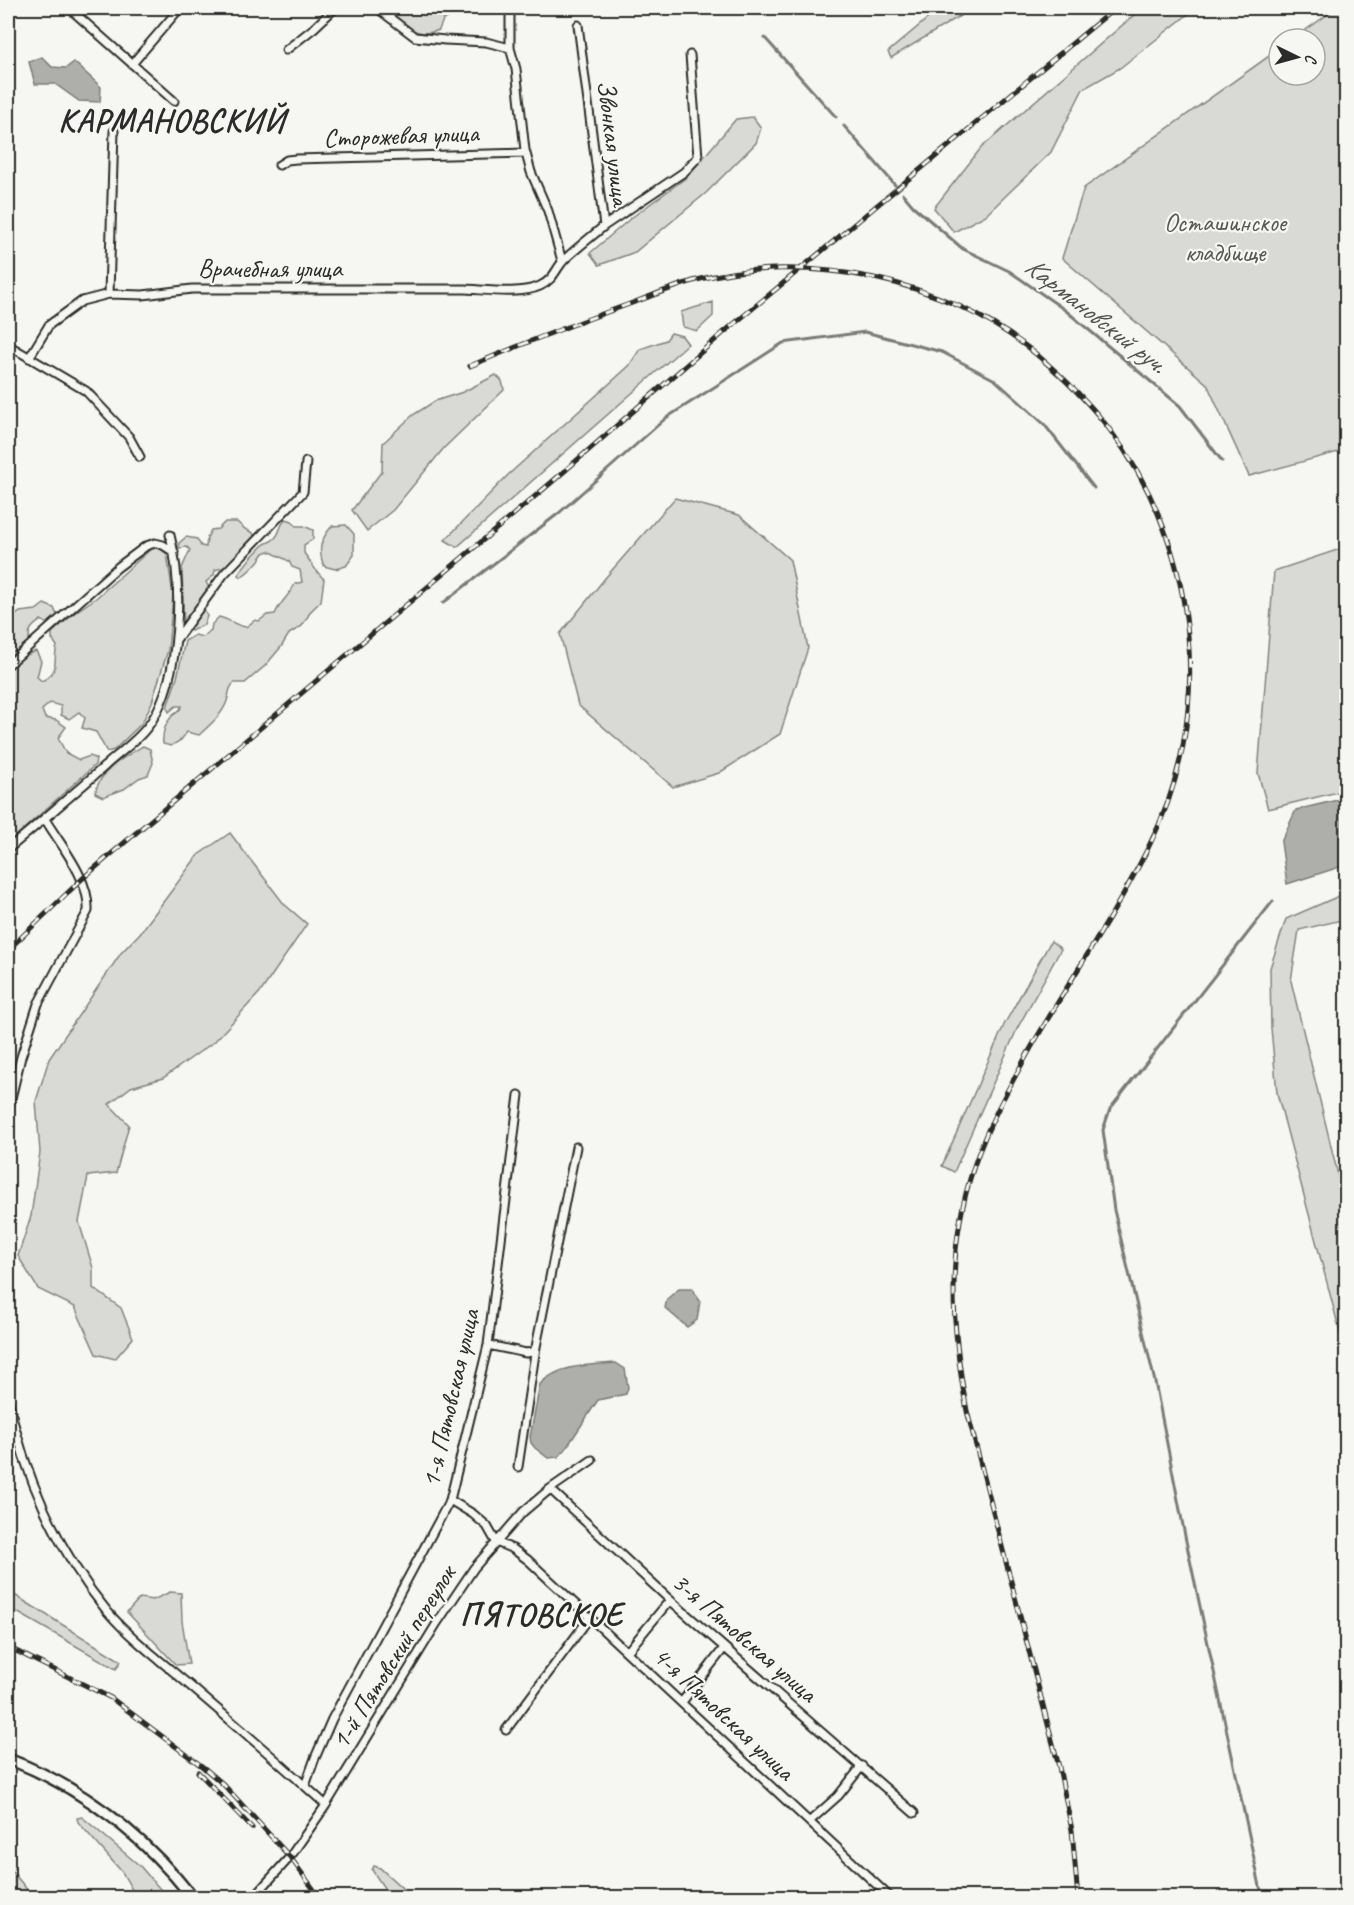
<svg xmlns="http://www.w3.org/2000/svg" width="1354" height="1905" font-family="Caveat,sans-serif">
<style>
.green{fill:#d9d9d5;stroke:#828280;stroke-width:1.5}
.water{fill:#aeaeab;stroke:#7a7a78;stroke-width:1.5}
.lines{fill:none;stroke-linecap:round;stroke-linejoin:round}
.stream{stroke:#7a7a78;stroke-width:3}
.minor-casing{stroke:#2b2b2b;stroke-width:11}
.tertiary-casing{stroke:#2b2b2b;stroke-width:14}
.minor{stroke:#f6f6f2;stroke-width:7}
.tertiary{stroke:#f6f6f2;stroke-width:9}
.rail-casing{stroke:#2b2b2b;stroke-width:5}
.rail{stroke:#f6f6f2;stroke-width:3;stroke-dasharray:9;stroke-linecap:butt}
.labels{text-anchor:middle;stroke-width:4.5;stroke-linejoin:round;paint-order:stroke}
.street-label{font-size:26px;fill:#2b2b2b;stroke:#f6f6f2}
.park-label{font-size:26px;fill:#565656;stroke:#f6f6f2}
.water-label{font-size:27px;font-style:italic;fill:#525251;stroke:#f6f6f2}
.district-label{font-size:32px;font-weight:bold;letter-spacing:1.5px;fill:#2b2b2b;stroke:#f6f6f2}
</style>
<rect width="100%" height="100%" fill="#f6f6f2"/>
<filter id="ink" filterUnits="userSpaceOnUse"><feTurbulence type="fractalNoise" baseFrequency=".0167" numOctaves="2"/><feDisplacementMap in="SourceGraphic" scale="12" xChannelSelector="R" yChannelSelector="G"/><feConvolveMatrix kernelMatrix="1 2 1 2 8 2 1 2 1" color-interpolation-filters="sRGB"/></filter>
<g filter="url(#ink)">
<path class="green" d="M384 8H458L450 17 443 20 439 30C417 40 400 23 384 8Z
M940 8H973L891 58 888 52Z
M1142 8H1196L1120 68 1083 89 1051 152 986 215 954 232 934 208 981 148Z
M1337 8H1346V450L1249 476 1207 384 1062 258 1084 188 1279 49V75H1315V39H1293Z
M753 117 761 128 756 143 706 193 635 252 599 265 590 253 631 218 687 177 736 119Z
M713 302V316L697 331 683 327 681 312Z
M671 333 682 336 688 344 457 547 445 540 508 475 629 366 640 349 666 340Z
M496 375 502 381 504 390 444 448 393 510 367 531 352 510 382 471 383 443 413 415 435 401 463 392Z
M675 498 739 515 790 560 808 648 780 734 719 773 673 787 578 705 560 634 606 577Z
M286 519 292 521 296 526H304L313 530V539L304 545V553C311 562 315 571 324 579L321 601 311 611 302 626 289 634 281 647 265 666 245 683H234C227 690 230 693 227 701 223 714 209 726 199 735L187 732 181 740 171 746 163 744C162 734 165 724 172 716 176 712 180 712 182 706H176L169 712 167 707 177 678 185 641 195 635 203 637 211 630 212 624 219 617C229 619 236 626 246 627L255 620 259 621 267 615 275 614C280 602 289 596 295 584L302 582 300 570 292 567 289 561 269 551 264 553C258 563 251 570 241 577L238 575C245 564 253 555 262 546 265 543 271 542 274 539 281 533 279 525 286 519Z
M225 522H237L245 529 253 533 256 538 249 549 238 552 231 565 215 570 214 575 206 582 211 592 203 607 207 616 204 625 191 631 184 629 182 568 190 550 187 547 179 548V543L186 537 197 539 201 546 206 547 207 538 211 530 218 529Z
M346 525 354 534V555L346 566 335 569 324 566C317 549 321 539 332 526Z
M1346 547V790L1268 809 1258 773 1274 571Z
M152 548H160L167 554 173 595 171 618 168 650 152 702 142 723 114 750 107 752 96 732 82 728 85 718 79 712 69 719 61 715V706L50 703 42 710 45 718 56 720 66 727 58 738 66 753 79 760 90 756 96 759 95 765 8 843V820L15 804V789L8 783V670L24 656 36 651 41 661 37 677 42 681C61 670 52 664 57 646L52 639V633L77 611 96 598Z
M44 604 54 608 56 613 60 615 53 623H46L41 620C37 623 31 627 30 631 28 634 30 638 29 641 26 648 15 652 8 653V621L20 612 36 610Z
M143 746 150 749 153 763 148 775 139 778 124 789 103 797 95 793C100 770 124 757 143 746Z
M230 833 284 904 307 924 262 990 215 1041 163 1078 131 1087 109 1104 129 1125 116 1173 88 1176 79 1222 93 1268V1288L121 1308 133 1338 115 1359 96 1354 75 1307 38 1289 18 1256 31 1216 40 1152 36 1101 49 1059 121 953 141 932 198 855Z
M1346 893V919L1299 930 1291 981 1346 1208V1355L1277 1093 1271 1028 1270 968 1286 919Z
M1051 941 1061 949 1017 1029 954 1172 942 1166 1005 1023Z
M8 1591 121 1661 116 1669 8 1607Z
M170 1592 181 1593 182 1621 189 1664 176 1665 127 1612 140 1598 153 1600Z
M82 1817 140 1866 167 1897H139L135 1895 122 1872 78 1822 77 1818Z
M8 1866 33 1897H8Z
M374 1866 380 1868 412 1897H390L372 1870Z"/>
<path class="water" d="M42 57 52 67 66 68 74 62 101 87 100 102 79 101 55 84H35L29 62Z
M1346 798V865L1287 884 1281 842 1296 810Z
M679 1289H692L700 1301 697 1320 687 1327 665 1308 667 1299Z
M616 1363 625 1369 628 1388 626 1394 598 1400 565 1450 558 1457 548 1458 535 1448 531 1443 530 1437 540 1384C560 1364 590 1365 616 1363Z"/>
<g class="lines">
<path class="stream" d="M765 38 836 117
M844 126 895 185
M903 194 913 206 963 249 1009 271 1065 310 1180 406 1222 461
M443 603 559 513 666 418 783 343 865 332 942 352 995 380 1044 424 1094 488
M1261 1891 1186 1541 1155 1382 1114 1210 1103 1130 1110 1109 1273 901"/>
<g class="minor-casing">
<path id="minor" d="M69 8 174 101
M377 8 415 37 445 40 486 42 510 48
M510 8V48L516 69 525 150 531 172 548 211 562 261
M578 25 604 226 684 172 698 157 690 55
M286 50 314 28 335 8
M132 64 180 8
M279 165 287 160 296 159 525 153
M109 294 114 131
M8 345 86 391 129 437 140 457
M29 358 49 325 82 301 109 294 143 295 192 289H466C487 290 520 295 540 286 555 279 555 269 565 259 577 248 591 237 604 226
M176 640 224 574 303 492 306 462
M8 665 118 567 146 546 155 543 163 545 174 552
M8 849C41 822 73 794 105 766 120 752 140 739 151 722 181 676 183 586 170 535
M8 1111 21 1057 38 1004 88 911C90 879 61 846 45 819
M488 1345 526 1353 532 1352 536 1347 576 1147
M8 1398C24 1475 57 1550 107 1611 129 1637 162 1662 188 1684 235 1724 281 1764 326 1805
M518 1467 536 1347
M550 1489 670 1600 914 1813
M450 1500 473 1514 487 1526 496 1542 513 1549 528 1560 891 1898
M627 1652 670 1600
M682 1702 724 1648
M506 1730 590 1617
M305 1786 315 1758 332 1719 450 1500 488 1345 519 1095
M810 1821 838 1796 862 1766
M253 1898 290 1857 326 1805 437 1623 474 1568 523 1512 550 1489 592 1460"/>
</g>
<g class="tertiary-casing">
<path id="tertiary" d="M8 1759C83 1787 143 1835 193 1898"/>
</g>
<use href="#minor" class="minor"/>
<use href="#tertiary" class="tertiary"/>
<g class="rail-casing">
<path id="rail" d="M470 366C524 343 579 322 635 302 654 295 673 287 693 281 807 250 945 279 1036 354 1063 377 1088 401 1110 430 1199 547 1216 717 1148 848 1115 914 1073 975 1036 1039 1013 1080 989 1121 974 1166 946 1250 951 1325 967 1411L1059 1767 1072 1830 1078 1898
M8 950 82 879 144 826 552 482 723 333 1115 8
M8 1647 111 1698 203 1767 223 1784 290 1857 320 1898
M198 1772 252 1828"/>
</g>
<use href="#rail" class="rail"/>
</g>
</g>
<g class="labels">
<g class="street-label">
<text transform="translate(401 135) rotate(-2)" y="9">Сторожевая улица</text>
<text transform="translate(614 143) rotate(83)" y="9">Звонкая улица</text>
<text x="270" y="277">Врачебная улица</text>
<text transform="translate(450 1398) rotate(-77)" y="9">1-я Пятовская улица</text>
<text transform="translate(745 1637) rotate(41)" y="9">3-я Пятовская улица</text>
<text transform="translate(393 1657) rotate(-58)" y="9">1-й Пятовский переулок</text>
<text transform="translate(724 1713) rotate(43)" y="9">4-я Пятовская улица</text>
</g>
<g class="park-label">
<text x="1225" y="231">Осташинское<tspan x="1225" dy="30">кладбище</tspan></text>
</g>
<g class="water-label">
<text transform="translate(1096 315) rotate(38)" y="9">Кармановский руч.</text>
</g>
<g class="district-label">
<text x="172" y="131">КАРМАНОВСКИЙ</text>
<text x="542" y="1625">ПЯТОВСКОЕ</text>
</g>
</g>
<rect width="1354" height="1905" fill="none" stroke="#f6f6f2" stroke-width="30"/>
<rect x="15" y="15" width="1324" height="1875" fill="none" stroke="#2b2b2b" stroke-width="2" filter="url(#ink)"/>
<g transform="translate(1297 57) rotate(95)"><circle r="28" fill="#f6f6f2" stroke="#a5a5a2" stroke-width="1.5"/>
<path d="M0-4.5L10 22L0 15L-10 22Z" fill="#2b2b2b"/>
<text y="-9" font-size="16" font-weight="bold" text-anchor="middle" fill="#2b2b2b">С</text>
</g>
</svg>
